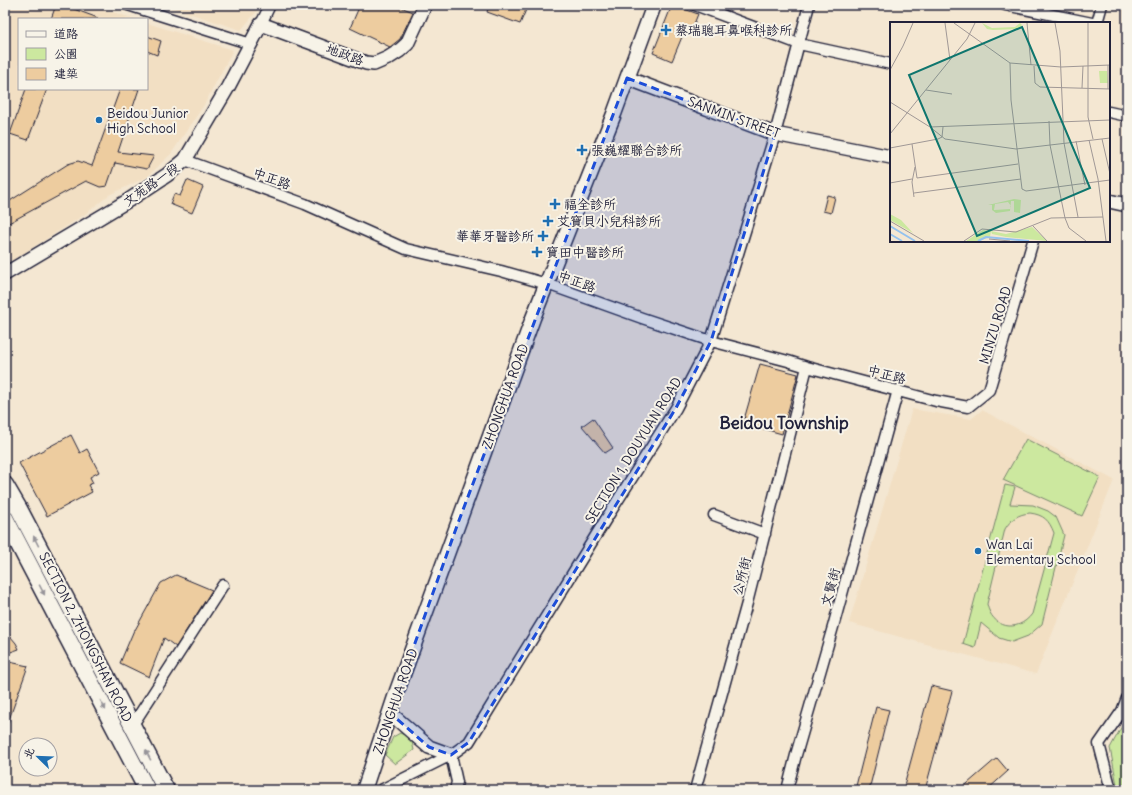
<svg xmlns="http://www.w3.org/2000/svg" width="1132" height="795" font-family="Delius,'LXGW WenKai TC',sans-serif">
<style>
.built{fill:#f2dfc3}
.green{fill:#cce89f;stroke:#77856d;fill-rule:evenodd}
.building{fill:#edcc9f;stroke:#22223b}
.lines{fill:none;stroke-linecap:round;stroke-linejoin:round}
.minor-casing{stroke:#22223b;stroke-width:13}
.tertiary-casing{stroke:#22223b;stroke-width:16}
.secondary-casing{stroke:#22223b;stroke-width:17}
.primary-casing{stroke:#22223b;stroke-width:19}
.minor{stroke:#f7f3e8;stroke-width:10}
.tertiary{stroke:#f7f3e8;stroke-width:13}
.secondary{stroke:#f7f3e8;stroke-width:14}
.primary{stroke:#f7f3e8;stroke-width:16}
.oneway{fill:#97959a}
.marked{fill:#1d4ed8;fill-opacity:0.2;stroke:#1d4ed8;stroke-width:3;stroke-dasharray:8 5;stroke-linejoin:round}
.poi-dot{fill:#1f6fb2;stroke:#f7f3e8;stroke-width:1.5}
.labels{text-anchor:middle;stroke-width:4;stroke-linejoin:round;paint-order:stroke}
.poi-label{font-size:13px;fill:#22223b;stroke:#f7f3e8;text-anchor:start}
.street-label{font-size:13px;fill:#22223b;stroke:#f7f3e8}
.district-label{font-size:17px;font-weight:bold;fill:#22223b;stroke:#f7f3e8}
.inset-river{fill:none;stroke:#94c2ee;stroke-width:2}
.inset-road{fill:none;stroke:#a09896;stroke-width:1}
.view{fill:#0f766e;fill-opacity:0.15;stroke:#0f766e;stroke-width:2}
.inset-edge{fill:none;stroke:#22223b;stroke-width:2}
</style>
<rect width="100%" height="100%" fill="#f4e7d2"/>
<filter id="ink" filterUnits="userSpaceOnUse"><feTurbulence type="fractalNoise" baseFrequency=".025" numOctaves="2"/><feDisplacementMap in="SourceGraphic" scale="8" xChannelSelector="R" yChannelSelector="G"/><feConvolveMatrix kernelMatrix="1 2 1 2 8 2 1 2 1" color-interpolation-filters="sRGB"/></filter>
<g filter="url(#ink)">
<path class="built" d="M5 5H90L135 19H19V89H147V23L233 50 204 105 183 136 171 154 147 177 109 195 84 215 5 265Z
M164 5H262L241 30Z
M912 409 971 419 982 410 1114 480 1036 674 849 623Z"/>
<path class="green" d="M1026 439 1100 477 1082 516 1003 480Z
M1005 485 1015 487 1010 504 1033 505 1048 511 1056 517 1064 535 1042 624 1028 636 1012 642 999 638 981 623 975 648 963 644ZM1030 513C1044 515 1049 520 1054 533L1032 614C1017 634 992 628 987 604L1005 529C1011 519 1018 514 1030 513Z
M1127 717V790H1118L1110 748Z
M400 733 411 738 414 750 395 764 385 755 393 737Z"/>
<path class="building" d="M56 5H63L98 18V19H51Z
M360 5H396L413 12 400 39 390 47 350 28Z
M489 5H528L520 24 487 12Z
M676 6 698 14 690 34 684 32 672 61 653 53 670 10Z
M147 36 161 41 157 55 147 51Z
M26 89H47L28 140 10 134Z
M120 89H139L118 152 154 156 147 169 115 163 107 186 100 187 86 181 5 225V204L68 164 78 161 92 166Z
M187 180 203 187 192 213 170 204 174 194 180 196Z
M827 195 835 197 831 213 823 211Z
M760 364 798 374 782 434 743 423Z
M593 418 613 448 605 453 582 426Z
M71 435 80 453 87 449 99 472 90 477 93 483 88 485 92 492 47 516 19 463Z
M176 575 212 590 176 647 164 638 149 677 120 663 134 630H135L161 583Z
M5 630 16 643 19 649 5 654Z
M5 661 28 666 6 728H5Z
M931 686 952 691 925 790H903Z
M876 707 889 710 869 790H855Z
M997 758 1008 771 987 790H960Z"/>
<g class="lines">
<g class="minor-casing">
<path id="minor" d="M128 5 251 44
M695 5 799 44 891 64
M1005 5 1092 23
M1097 23 1102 5
M261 24 270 5
M1109 112 1127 116
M185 160 305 204 406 249 501 271 547 284 642 318 711 341 788 361 807 367 936 401 968 407 989 390 1033 241
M5 506 19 509
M714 515 765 534
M132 726 223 585
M451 755 457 782 455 790
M381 790 451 755 469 742 606 519 676 408 711 341 775 134 809 5
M695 790 747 603 807 367
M787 790 796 755 833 627 898 390
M1111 790 1099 744 1122 711 1127 698"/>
</g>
<g class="tertiary-casing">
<path id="tertiary" d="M627 78 775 134 891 157
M1109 201 1127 205
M5 274 129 200 167 175 185 160 228 87 261 24 355 59 366 63 374 64 388 58 399 51 407 44 425 5
M390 713 429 747 451 755"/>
</g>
<g class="secondary-casing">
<path id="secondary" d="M364 790 397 691 533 318 614 114 654 5"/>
</g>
<g class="primary-casing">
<path id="primary" d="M5 485 19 509 166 790
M5 518 147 790"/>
</g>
<use href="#minor" class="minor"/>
<use href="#tertiary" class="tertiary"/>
<use href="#secondary" class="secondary"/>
<use href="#primary" class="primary"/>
</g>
<defs><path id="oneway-solid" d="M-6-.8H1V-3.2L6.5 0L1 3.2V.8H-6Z"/></defs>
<g class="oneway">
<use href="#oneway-solid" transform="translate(36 541) rotate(-117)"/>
<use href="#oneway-solid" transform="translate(42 590) rotate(62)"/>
<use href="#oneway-solid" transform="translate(103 705) rotate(62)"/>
<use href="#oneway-solid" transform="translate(148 755) rotate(-118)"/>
</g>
</g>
<path class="marked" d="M627 78 775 134 711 341 676 408 469 742 451 755 429 747 390 713 458 523Z"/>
<g class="poi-dot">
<path d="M664 24h4v4h4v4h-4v4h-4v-4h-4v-4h4z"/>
<circle cx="99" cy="120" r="4"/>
<path d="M580 144h4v4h4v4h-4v4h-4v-4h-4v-4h4z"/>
<path d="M553 198h4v4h4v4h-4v4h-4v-4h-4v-4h4z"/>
<path d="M546 215h4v4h4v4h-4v4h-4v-4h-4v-4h4z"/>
<path d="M541 230h4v4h4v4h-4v4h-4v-4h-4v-4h4z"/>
<path d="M535 246h4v4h4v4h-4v4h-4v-4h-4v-4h4z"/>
<circle cx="978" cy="551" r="4"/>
</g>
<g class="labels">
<g class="poi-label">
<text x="675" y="35">蔡瑞聰耳鼻喉科診所</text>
<text x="107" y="118">Beidou Junior<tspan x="107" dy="15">High School</tspan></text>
<text x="591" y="155">張巍耀聯合診所</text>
<text x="564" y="209">福全診所</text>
<text x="557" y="226">艾寶貝小兒科診所</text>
<text x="534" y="241" text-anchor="end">華華牙醫診所</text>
<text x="546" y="257">寶田中醫診所</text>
<text x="986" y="549">Wan Lai<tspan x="986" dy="15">Elementary School</tspan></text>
</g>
<g class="street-label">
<text transform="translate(345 54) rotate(20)" y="5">地政路</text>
<text transform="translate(734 117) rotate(20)" y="5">SANMIN STREET</text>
<text transform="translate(272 178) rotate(20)" y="5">中正路</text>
<text transform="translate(151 184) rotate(-35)" y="5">文苑路一段</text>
<text transform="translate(577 281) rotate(20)" y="5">中正路</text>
<text transform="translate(995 325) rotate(-73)" y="5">MINZU ROAD</text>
<text transform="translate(887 374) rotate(15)" y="5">中正路</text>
<text transform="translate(505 396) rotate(-70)" y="5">ZHONGHUA ROAD</text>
<text transform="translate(633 450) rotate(-58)" y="5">SECTION 1, DOUYUAN ROAD</text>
<text transform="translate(741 576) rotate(-76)" y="5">公所街</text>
<text transform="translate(830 587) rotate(-75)" y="5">文賢街</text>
<text transform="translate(86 637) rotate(63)" y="5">SECTION 2, ZHONGSHAN ROAD</text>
<text transform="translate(395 701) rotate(-71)" y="5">ZHONGHUA ROAD</text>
</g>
<g class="district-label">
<text x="784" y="429">Beidou Township</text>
</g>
</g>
<g transform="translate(890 22)">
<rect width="220" height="220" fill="#f4e7d2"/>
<path d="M92 1 102 6 125 5 130 1 132 3 129 7 103 8 97 7ZM209 49H217L218 61H210ZM124 177 131 178 130 191 124 190V179H121L120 189 106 191 102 188V183H98ZM118 180 121 184 120 187 104 188 105 182ZM0 192 11 198 23 211 0 198ZM142 205 157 219 116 215 102 212 101 209 116 212ZM93 208 101 209 100 215 88 219H76Z" fill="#cce89f" fill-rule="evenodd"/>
<path class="inset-river" d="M0 204 25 219M0 212 12 219M88 219 96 215 139 219"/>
<path class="inset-road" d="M55 1 60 38M64 1 120 41 171 45 220 43M137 1 141 43M165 1 170 29 174 121 188 195M198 1V95L203 117M120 41 121 78 132 167 136 169 220 158M218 43V67M144 44 145 61 150 65 220 67M0 48 13 24 23 1M192 66 193 44M36 68 62 72M0 80 40 105 220 98M159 99 160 123 175 196 179 206 196 219M40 105 55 117 126 127 220 116M0 112 77 17 85 1M212 117 220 152M199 118 208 157 216 219M186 119 195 163M22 122 27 156 128 142M0 126 48 117 52 115 53 105M0 161 22 157M24 171 131 157M24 175 22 160 25 145M0 199 34 219M143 204 157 219M99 217 120 219M74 219 92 207 126 210 161 196 213 195"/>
<path class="view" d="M132 5 200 166 87 214 19 53Z"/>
<rect width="220" height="220" class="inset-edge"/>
</g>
<rect width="1132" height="795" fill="none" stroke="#f7f3e8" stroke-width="20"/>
<rect x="10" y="10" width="1112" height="775" fill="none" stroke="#22223b" stroke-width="1.5" filter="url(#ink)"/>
<rect x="18" y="18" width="130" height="72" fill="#f7f3e8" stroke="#a29fa3"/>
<rect x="26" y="31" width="20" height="6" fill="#f7f3e8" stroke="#a29fa3"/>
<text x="54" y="38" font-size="12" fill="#22223b">道路</text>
<rect x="26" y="48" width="20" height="12" fill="#cce89f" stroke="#a29fa3"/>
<text x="54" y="58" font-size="12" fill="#22223b">公園</text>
<rect x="26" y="68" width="20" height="12" fill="#edcc9f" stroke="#a29fa3"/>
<text x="54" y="78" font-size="12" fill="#22223b">建築</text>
<g transform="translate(38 757) rotate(293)"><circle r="19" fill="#f7f3e8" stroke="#a29fa3"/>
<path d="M0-3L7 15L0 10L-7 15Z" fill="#1f6fb2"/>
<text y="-6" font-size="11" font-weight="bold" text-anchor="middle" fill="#22223b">北</text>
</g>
</svg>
